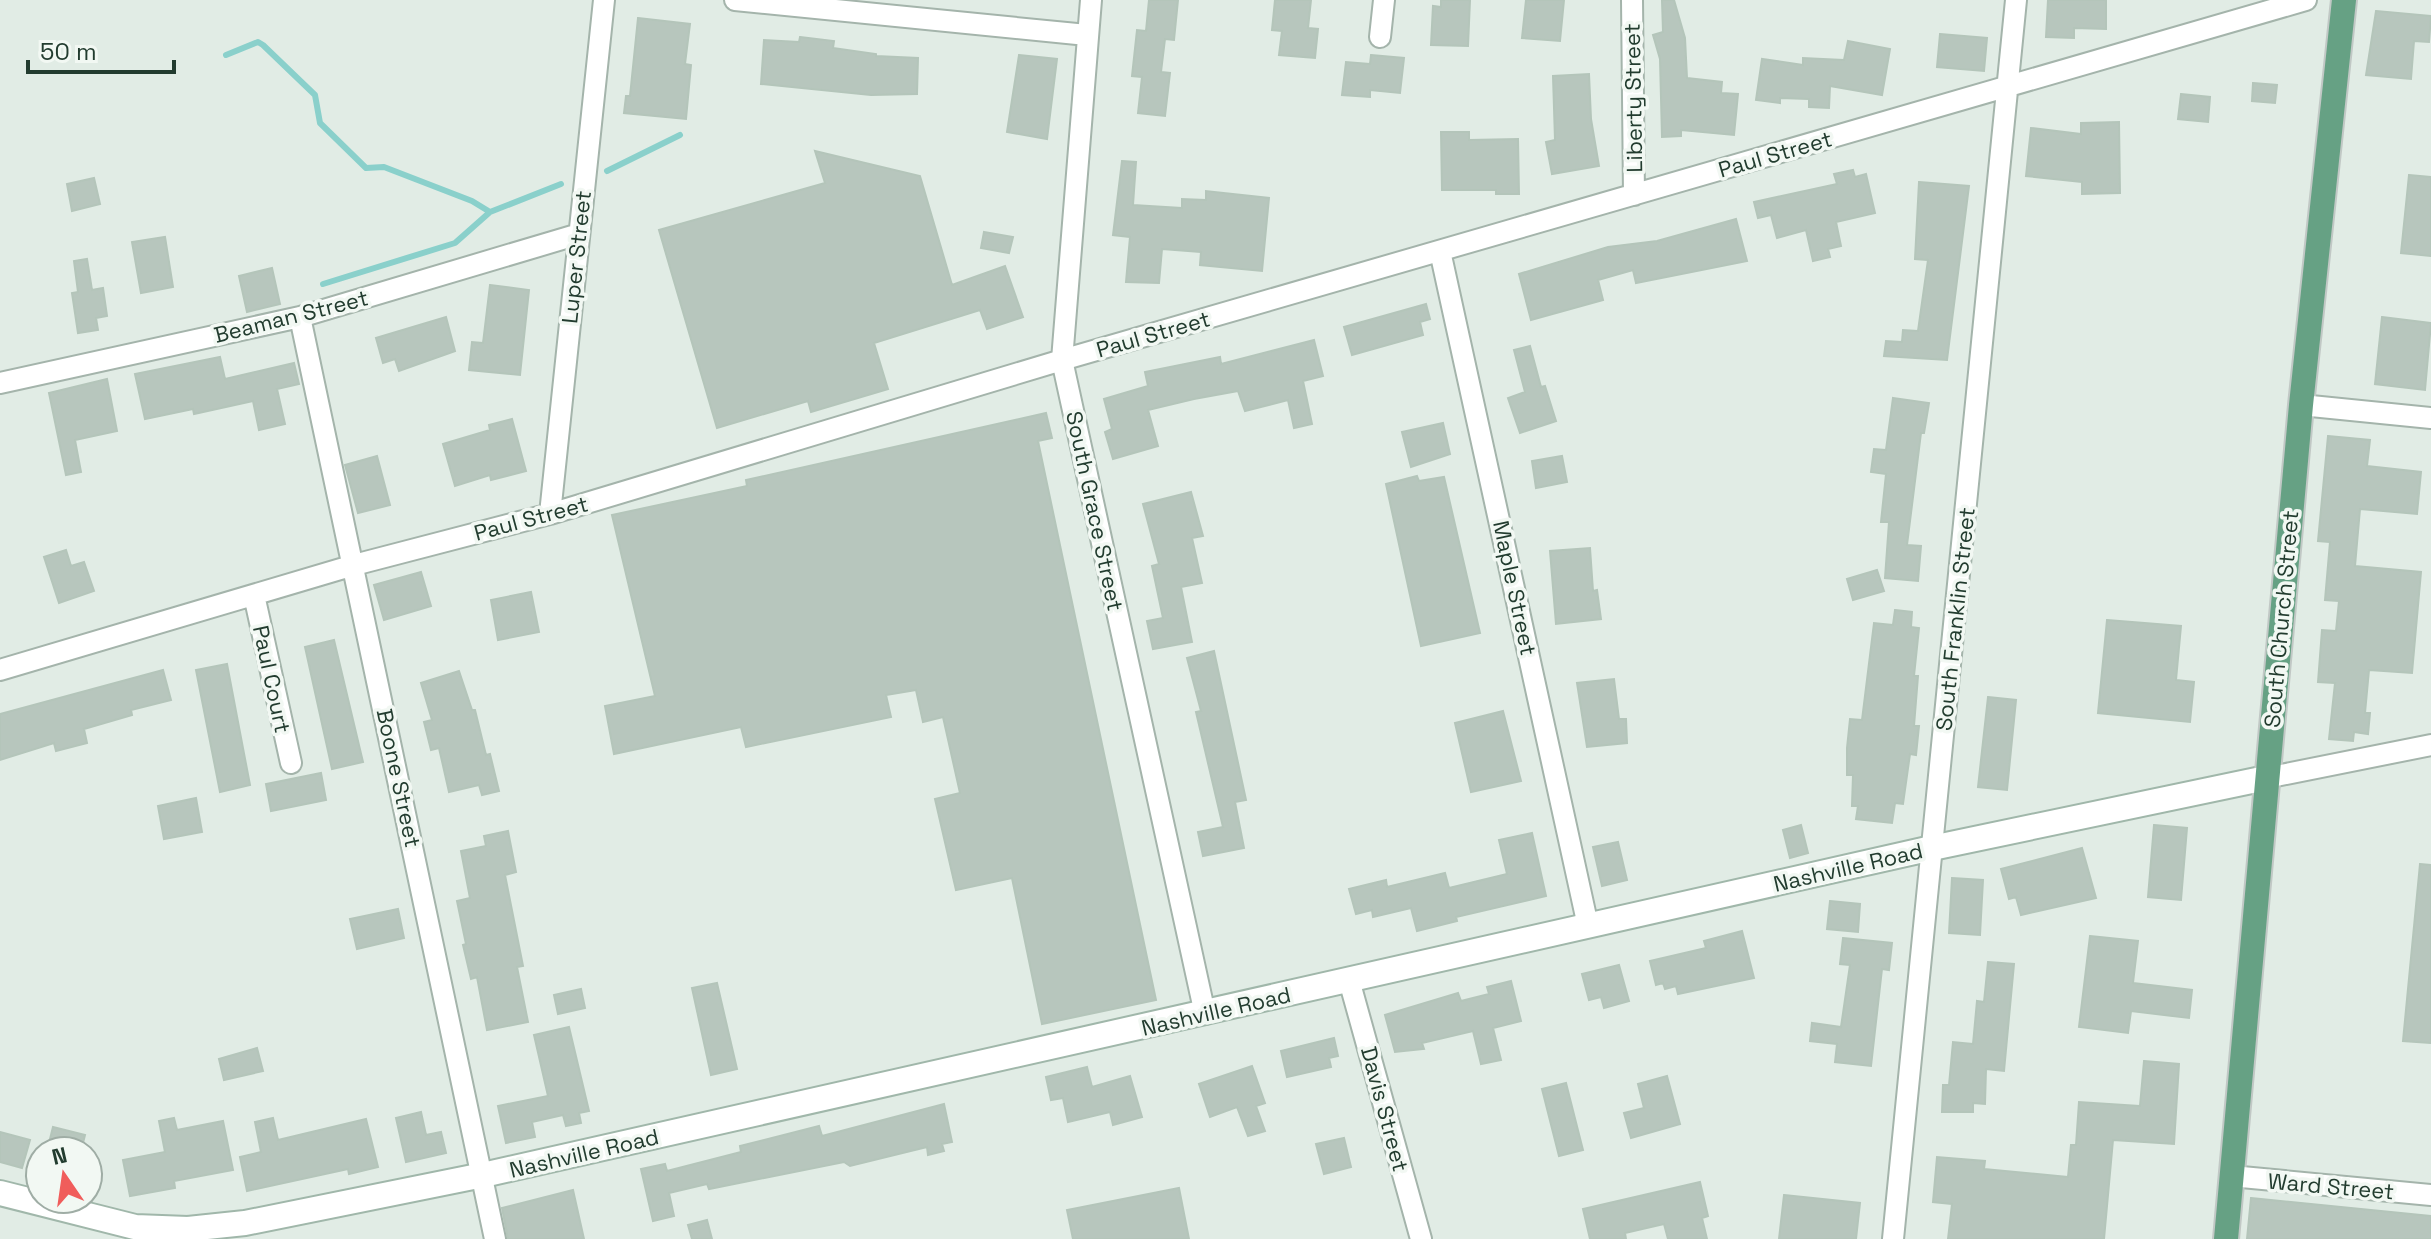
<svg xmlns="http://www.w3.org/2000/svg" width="2431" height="1239" font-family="'Space Grotesk',sans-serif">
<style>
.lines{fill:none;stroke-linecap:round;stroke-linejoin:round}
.stream{stroke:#8ad0cb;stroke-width:6}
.building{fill:#b7c6bd;stroke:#b4c5ba;stroke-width:2}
.street-casing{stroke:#a4b4ab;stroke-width:24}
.secondary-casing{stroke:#a0b7aa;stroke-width:28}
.primary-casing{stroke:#c1c8c5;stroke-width:28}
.street{stroke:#fff;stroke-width:20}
.secondary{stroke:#fff;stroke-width:24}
.primary{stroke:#66a184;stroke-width:24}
.labels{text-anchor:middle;stroke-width:7;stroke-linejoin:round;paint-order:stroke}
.street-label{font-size:22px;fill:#223c2f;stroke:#f2f8f3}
</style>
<rect width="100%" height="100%" fill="#e1ece5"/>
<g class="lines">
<path class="stream" d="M226 55 258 42 263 45 315 95 320 123 366 168 384 167 472 201 490 212
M607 171 680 135
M323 284 455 243 490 212 561 184"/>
</g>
<path class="building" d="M1149 0H1178L1174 40 1165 39 1161 72 1170 73 1165 116 1138 113 1142 77 1132 76 1137 30 1146 31Z
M1275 0H1311L1308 28 1318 29 1315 58 1279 55 1282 31 1272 30Z
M1441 0H1470L1468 46 1431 45 1433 6 1441 7Z
M1526 0H1564L1560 41 1522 38Z
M1662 0H1674L1685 38 1687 78 1722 82 1721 93 1738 94 1734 135 1681 130V136L1662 137 1660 59 1653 35 1663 32Z
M2048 0H2106V29L2074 28V38L2046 37Z
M2376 11 2431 16 2429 42 2414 41 2411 79 2366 75Z
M638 18 690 24 685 64 691 65 686 119 624 113 626 96H630Z
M1940 34 1987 38 1984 71 1937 67Z
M800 37 834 41 833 48 876 54V56L918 58 917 94 871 95 761 84 764 40 799 42Z
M1848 41 1890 49 1882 95 1830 86 1829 108 1809 107V99L1780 98V103L1756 100 1762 59 1803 65V58L1844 60Z
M1019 55 1057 59 1047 139 1007 132Z
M1371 55 1404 58 1400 93 1370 90V97L1342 95 1346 62 1370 64Z
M1589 74 1591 119 1599 166 1552 174 1546 142 1555 140 1553 76Z
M2253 83 2277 85 2275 103 2252 101Z
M2181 94 2210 97 2208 122 2178 119Z
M2119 122 2120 193 2082 194V182L2026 176 2031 128 2081 134V123Z
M1441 132H1469V140L1518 139 1519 194H1496V190H1442Z
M815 151 920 176 952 285 1005 266 1023 317 987 329 980 310 874 343 888 389 811 412 808 401 717 428 659 230 825 183Z
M1122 161 1136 162 1133 205 1182 208V199L1206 200V191L1269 198 1262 271 1200 265 1201 252 1162 249 1159 283 1126 282 1130 237 1113 235Z
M1853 170 1855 177 1866 174 1875 213 1836 222 1841 246 1828 249 1830 257 1813 261 1806 230 1777 238 1771 215 1758 218 1754 202 1837 184 1834 174Z
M2409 175 2431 177V256L2401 253Z
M94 178 100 204 72 211 67 184Z
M1919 182 1969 186 1947 360 1884 356 1886 341 1902 342 1903 330 1918 331 1928 260 1915 259Z
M1736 219 1747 261 1636 283 1633 270 1598 280 1603 300 1531 320 1519 274 1608 247 1657 241Z
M984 232 1013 237 1009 253 981 248Z
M165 237 173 287 141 293 132 242Z
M87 259 92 290 103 288 107 316 96 318 98 330 78 333 72 293 78 292 74 261Z
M272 268 280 304 247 312 239 276Z
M490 285 529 290 520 375 469 370 472 342 483 343Z
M1426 304 1430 319 1420 322 1423 335 1352 355 1344 327Z
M446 317 455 351 399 371 395 359 383 363 376 338Z
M2382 317 2431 323 2425 390 2375 384Z
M1314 340 1323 376 1303 381 1312 424 1294 428 1288 400 1245 411 1238 391 1194 399 1148 410 1158 446 1113 459 1105 432 1112 429 1104 399 1148 386 1145 372 1220 357 1221 364Z
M1530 346 1541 387 1545 386 1556 421 1520 433 1508 398 1525 392 1514 350Z
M220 357 225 379 294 363 299 384 277 389 285 424 259 430 253 401 194 414 193 409 145 419 135 374Z
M107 379 117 431 75 440 81 472 66 475 49 393Z
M1893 398 1929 403 1924 433H1921L1907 545 1921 546 1918 581 1885 578 1889 522H1881L1886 474 1871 472 1874 449 1886 450Z
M1046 413 1052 438 1038 441 1156 1000 1042 1024 1012 878 956 890 935 799 960 793 943 717 923 722 916 690 886 695 891 717 746 747 741 727 614 754 605 706 655 696 612 515 747 486 746 480Z
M512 419 526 471 491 480 490 475 455 486 443 444 490 430 489 425Z
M1443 423 1450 454 1411 467 1402 432Z
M2328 436 2370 440 2367 466 2421 472 2417 514 2360 509 2355 566 2421 572 2412 673 2369 670 2365 713H2370L2368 734 2354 732 2353 741 2329 739 2335 683 2318 682 2322 630 2336 631 2339 601 2325 600 2330 542 2318 541Z
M377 456 390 505 358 513 345 465Z
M1562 456 1567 482 1536 488 1532 461Z
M1417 476 1419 481 1444 477 1480 633 1421 646 1386 484Z
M1191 492 1203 536 1192 538 1202 583 1181 587 1192 642 1153 649 1147 621 1163 618 1152 566 1159 564 1143 504Z
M1590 548 1593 591 1597 590 1601 619 1556 624 1550 551Z
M66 550 71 566 84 562 94 591 59 603 44 557Z
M1877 570 1884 591 1853 600 1847 579Z
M421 572 431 606 384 620 374 585Z
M531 592 539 632 498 640 491 600Z
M1895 610 1912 612 1911 627 1919 628 1914 676H1918L1914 726H1919L1916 755 1910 754 1903 804 1895 803 1892 823 1856 819 1858 806H1852L1853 775H1847V748L1850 719 1862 720 1874 623 1893 625Z
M2107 620 2181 626 2176 680 2194 682 2190 722 2098 713Z
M334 640 363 762 332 769 305 647Z
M1214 651 1246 800 1235 802 1244 848 1203 856 1198 832 1223 827 1196 712 1201 711 1187 658Z
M227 664 250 785 220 792 196 670Z
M163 670 171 700 131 710 132 715 84 729 87 743 56 751 54 743 0 760V714Z
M459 671 472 710H475L486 755 490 754 499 791 482 795 479 785 449 792 439 748 431 750 424 722 432 720 421 683Z
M1614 679 1619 719H1626L1627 743 1587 747 1577 683Z
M1988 697 2016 700 2007 790 1978 787Z
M1503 711 1521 781 1471 792 1455 723Z
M321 773 326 800 271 811 266 784Z
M196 798 202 832 164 839 158 806Z
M1801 825 1808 853 1790 858 1783 830Z
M2154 825 2187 828 2181 900 2148 897Z
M508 831 516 872 505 875 523 966 517 967 528 1022 487 1030 477 977 471 979 463 945 466 944 457 901 470 898 461 851 486 846 484 836Z
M1532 833 1546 896 1456 917 1457 921 1417 931 1411 908 1373 917 1372 910 1356 914 1349 889 1386 880 1387 887 1445 873 1449 888 1507 874 1499 840Z
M1618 842 1627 880 1602 886 1593 847Z
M2082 848 2096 898 2021 915 2016 897 2009 899 2001 869Z
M2420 864 2431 865V1043L2403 1041Z
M1952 878 1983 880 1980 935 1949 933Z
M1830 901 1860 904 1858 932 1827 929Z
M398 909 404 938 357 949 350 919Z
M1742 931 1754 978 1678 994 1676 986 1665 989 1663 983 1656 985 1650 961 1706 948 1704 941Z
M2090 936 2138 941 2133 983 2192 990 2189 1018 2131 1011 2128 1033 2079 1027Z
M1843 938 1892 943 1889 970 1882 969 1871 1066 1835 1062 1837 1044 1810 1041 1812 1023 1841 1027 1850 965 1840 964Z
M1988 962 2014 964 2004 1071 1986 1069 1985 1104 1973 1103V1112H1942L1943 1085H1949L1953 1042 1973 1044 1977 1001 1984 1002Z
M1619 965 1629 1001 1604 1008 1601 997 1589 1000 1582 974Z
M1511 981 1521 1021 1493 1028 1501 1060 1481 1064 1473 1031 1422 1043 1424 1049 1395 1052 1385 1015 1458 993 1461 1001 1489 994 1487 987Z
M717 983 737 1069 711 1075 692 988Z
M581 989 585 1008 558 1014 554 995Z
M569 1027 589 1111 579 1113 581 1123 566 1126 563 1115 532 1122 535 1137 506 1143 498 1106 548 1096 534 1035Z
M1334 1038 1338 1056 1329 1058 1331 1067 1287 1077 1281 1051Z
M257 1048 263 1071 224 1080 219 1059Z
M2144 1061 2179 1064 2174 1144 2113 1140 2104 1239H1948L1952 1204 1933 1202 1937 1157 1985 1161 1984 1169 2068 1177 2071 1145H2076L2079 1102 2140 1106Z
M1252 1066 1265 1103 1256 1106 1265 1131 1248 1136 1237 1107 1210 1117 1199 1084Z
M1087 1067 1092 1087 1130 1076 1142 1117 1113 1125 1110 1112 1068 1122 1063 1098 1051 1100 1046 1077Z
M1667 1076 1680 1124 1631 1138 1624 1113 1644 1108 1638 1084Z
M1566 1083 1583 1150 1559 1156 1542 1089Z
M944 1104 952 1142 942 1144 944 1151 928 1155 927 1147 850 1166 844 1162 709 1189 707 1184 669 1193 674 1216 653 1221 641 1169 665 1164 667 1171 741 1152 740 1146 819 1126 822 1136Z
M421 1112 426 1135 441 1132 446 1153 406 1162 396 1118Z
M174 1118 177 1130 223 1121 233 1170 174 1181 175 1188 130 1196 123 1160 165 1152 159 1121Z
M273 1118 278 1140 366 1119 378 1167 349 1174 348 1169 247 1191 240 1157 261 1152 255 1122Z
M53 1127 85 1135 81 1151H47Z
M0 1132 30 1140 22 1168 0 1162Z
M1344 1138 1351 1167 1324 1174 1316 1144Z
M1700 1182 1708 1216 1702 1218 1707 1239H1668L1664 1224 1625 1233 1626 1239H1590L1583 1209Z
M1179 1188 1189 1239H1073L1067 1210Z
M573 1190 584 1239H508L502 1208Z
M1784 1195 1860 1203 1856 1239H1779Z
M2251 1198 2431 1216V1239H2247Z
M707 1220 712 1239H692L688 1225Z"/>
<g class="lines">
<g class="street-casing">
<path id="street" d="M735 0 1087 35
M1091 0 1062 360 1205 1014
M1632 0 1634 195
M1380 37 1384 0
M1440 251 1588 926
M300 317 495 1239
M0 383 300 317 579 234
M2301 405 2431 418
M550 514 604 0
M254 595 291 763
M0 670 354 565 550 514 1062 360 2306 0
M2266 778 2431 745
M1349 980 1421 1239
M2231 1176 2431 1195
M1893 1239 2016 0"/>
</g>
<g class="secondary-casing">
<path id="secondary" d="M0 1193 135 1227 188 1229 245 1223 483 1175 1932 848 2266 778"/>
</g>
<g class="primary-casing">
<path id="primary" d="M2226 1239 2301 405 2344 0"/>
</g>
<use href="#street" class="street"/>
<use href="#secondary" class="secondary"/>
<use href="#primary" class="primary"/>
</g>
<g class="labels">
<g class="street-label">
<text transform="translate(1633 98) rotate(-91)" y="8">Liberty Street</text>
<text transform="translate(1775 154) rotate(-16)" y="8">Paul Street</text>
<text transform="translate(576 257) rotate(-84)" y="8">Luper Street</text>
<text transform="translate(291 316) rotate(-14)" y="8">Beaman Street</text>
<text transform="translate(1153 334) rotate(-16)" y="8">Paul Street</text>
<text transform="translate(1095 511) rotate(78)" y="8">South Grace Street</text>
<text transform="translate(531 518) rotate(-15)" y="8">Paul Street</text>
<text transform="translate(1515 588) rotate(78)" y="8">Maple Street</text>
<text transform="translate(1955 619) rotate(-84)" y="8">South Franklin Street</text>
<text transform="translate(2281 619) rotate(-85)" y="8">South Church Street</text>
<text transform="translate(272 679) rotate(78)" y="8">Paul Court</text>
<text transform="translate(399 778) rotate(78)" y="8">Boone Street</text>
<text transform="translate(1848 867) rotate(-13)" y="8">Nashville Road</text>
<text transform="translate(1216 1011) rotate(-13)" y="8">Nashville Road</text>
<text transform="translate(1385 1109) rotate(75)" y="8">Davis Street</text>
<text transform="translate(584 1153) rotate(-13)" y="8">Nashville Road</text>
<text transform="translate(2331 1186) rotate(5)" y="8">Ward Street</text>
</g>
</g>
<g transform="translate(64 1175) rotate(347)"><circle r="38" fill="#f2f8f3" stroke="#9fada5" stroke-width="2"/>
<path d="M0-6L14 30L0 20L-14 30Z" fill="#f05d5b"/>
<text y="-12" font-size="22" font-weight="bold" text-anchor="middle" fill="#223c2f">N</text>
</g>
<path d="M28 60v12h146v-12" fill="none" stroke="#223c2f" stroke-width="4"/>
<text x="40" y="60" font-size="24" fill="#223c2f" stroke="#f2f8f3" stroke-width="6" paint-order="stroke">50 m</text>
</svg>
